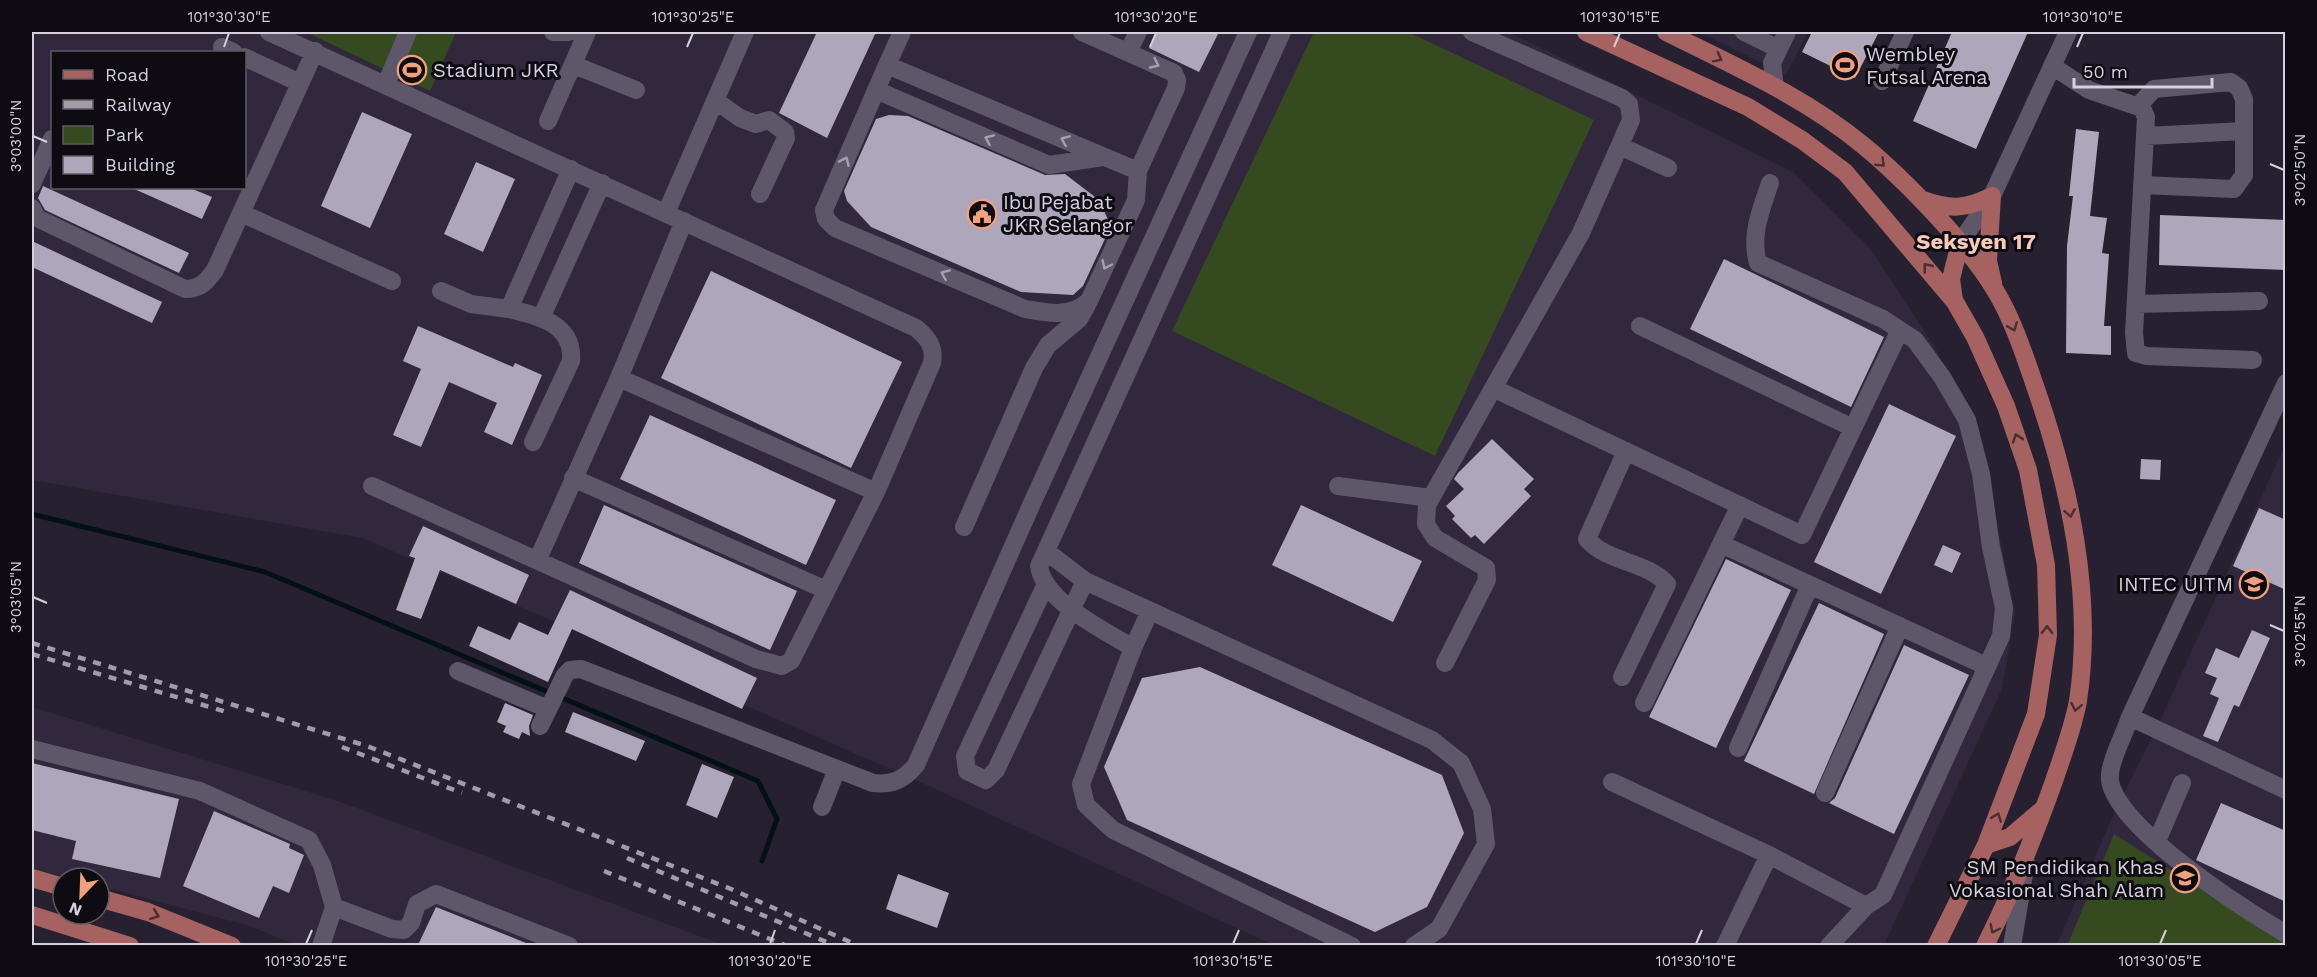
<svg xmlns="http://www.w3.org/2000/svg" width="2317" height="977" font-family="'Work Sans',sans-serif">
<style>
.built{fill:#31283e;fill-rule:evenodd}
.green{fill:#364a20}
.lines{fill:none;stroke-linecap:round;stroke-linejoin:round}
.stream{stroke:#011116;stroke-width:5}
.building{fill:#aea6bb}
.minor{stroke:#5e5769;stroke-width:18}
.major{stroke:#a66161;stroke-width:18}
.rail{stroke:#a19ca9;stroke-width:4.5;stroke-dasharray:8 8;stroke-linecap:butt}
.oneway{stroke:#4b2d32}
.oneway2{stroke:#a5a0ae}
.ticks{fill:none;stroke:#d5d1dc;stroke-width:2}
.labels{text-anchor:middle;stroke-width:6;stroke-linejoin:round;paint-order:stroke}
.poi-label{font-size:20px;fill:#d5d1dc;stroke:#0e0b12;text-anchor:start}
.quarter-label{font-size:22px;font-weight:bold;fill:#f9cab7;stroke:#0e0b12}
.neatline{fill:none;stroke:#d5d1dc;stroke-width:2}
.ticks-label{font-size:15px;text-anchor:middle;fill:#d5d1dc}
</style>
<rect width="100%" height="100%" fill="#272030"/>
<path class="built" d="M32 32H1508L1793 172 1870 248 1936 349 1986 471 2015 612 2002 689 1884 945H1273L920 782 363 538 32 480ZM52 52H244V188H52Z
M1699 32H1808L1786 75Z
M2285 445V945L2056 946 2115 811 2159 723Z
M32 707 341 802 723 945H296L250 926 99 886V878H68L32 868Z"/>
<path class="green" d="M306 32H456L430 91Z
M1314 32H1408L1594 120 1435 456 1172 331Z
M2114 834 2286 943 2285 946H2067Z"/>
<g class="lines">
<path class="stream" d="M32 514 265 572 758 781 777 819 762 861"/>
</g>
<path class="building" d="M817 32H876L827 138 779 113Z
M1157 32H1219L1199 72 1149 48Z
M1812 32H1879L1855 78 1802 52Z
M1952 32H2028L1976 149 1913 121Z
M362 112 412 134 370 228 321 206Z
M889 115 908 116 1045 175 1065 174 1099 200 1111 226 1083 286 1073 295 1021 292 871 227 847 201 844 191 876 119Z
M2076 129 2099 132 2090 216 2107 218 2102 253 2109 254 2104 326H2111V355L2066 353 2067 246 2073 196H2069Z
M476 162 515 179 483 252 444 234Z
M43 186 189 253 179 273 45 210 38 198Z
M132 188H190L212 197 202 219Z
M2160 215 2286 220V270L2159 265Z
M32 241 162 302 152 323 32 267Z
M1724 259 1884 337 1851 407 1690 329Z
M711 271 902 362 851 468 661 378Z
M418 326 513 367 515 363 542 375 512 445 484 432 497 403 449 382 421 447 393 435 421 369 403 361Z
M1889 404 1956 436 1881 594 1814 562Z
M650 415 836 500 806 565 620 479Z
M1492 439 1534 479 1524 489 1531 496 1484 544 1475 535 1471 538 1452 519 1455 516 1446 506 1464 489 1454 479 1458 473Z
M2141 459 2161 460 2160 480 2140 479Z
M604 505 797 591 770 650 579 563Z
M1301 505 1422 561 1393 622 1272 565Z
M2259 508 2286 520V590L2233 566Z
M423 526 529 575 516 604 440 570 421 619 396 610 415 558 409 556Z
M1943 545 1961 553 1952 573 1934 565Z
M1726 559 1791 590 1716 748 1649 717Z
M570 590 757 678 742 709 572 629 548 682 469 646 478 626 510 640 519 622 548 635Z
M1819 603 1884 634 1814 794 1744 761Z
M2252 630 2270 638 2239 707 2234 705 2218 742 2203 736 2219 698 2210 694 2217 678 2205 673 2216 648 2239 658Z
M1904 645 1969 675 1894 834 1829 803 1835 798Z
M1200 667 1442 775 1464 833 1427 907 1375 932 1127 820 1104 767 1142 678Z
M505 703 533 715 529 726 530 736 522 732 519 739 503 732 506 726 497 722Z
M573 712 645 741 636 761 565 732Z
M32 763 179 799 160 878 72 859 76 841 32 830Z
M702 764 734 777 717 818 686 805Z
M2221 803 2286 831V902L2196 860Z
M214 811 290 844 289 848 304 855 289 893 273 886 259 918 183 886Z
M898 874 949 893 937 928 886 909Z
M436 907 531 945H418Z"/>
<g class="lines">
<path class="minor" d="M269 32 916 328C928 338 935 347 932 363L876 492 791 661 782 666 756 659 372 486
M553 32H569
M902 32 887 65 1138 171
M1282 32 1046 551 1085 581 1432 740 1461 763 1482 809 1486 844 1439 929 1414 946
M1744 32 1779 49
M222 47 233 52
M1128 52 1138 32
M244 57 300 83
M574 65 636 90
M887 65 824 210 826 219 835 228 1025 309C1048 313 1070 318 1089 301L1136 200 1138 171 1176 88 1177 80 1174 73 1082 32
M2052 66 2089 90 2142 108 2146 117 2134 333 2136 353 2147 356 2253 360
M1882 81 1905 32
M386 84 408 32
M1775 87 1772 63 1787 32
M876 90 1049 165 1103 157
M716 101 740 118 756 124 769 120 785 132 786 138 760 194
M2138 106 2154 89 2231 82 2239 88 2244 99V175L2234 189 2142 185
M548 121 587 32
M2145 136 2244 131
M1620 146 1668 168
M1770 183C1761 210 1750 235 1758 263L1883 319 1915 340 1942 377 1967 420 1981 474 1991 547 2004 608 2001 636 1883 895 1866 906 1829 946
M32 184 52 139
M32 208 37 218 185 289C201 289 206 282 215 270L315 51
M241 213 392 281
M666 213 745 32
M1960 243 1992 196 2068 32
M441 291 471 304 509 309
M2136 304 2259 301
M541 318 602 183
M1640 326 1853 428
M619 378 876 492
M2286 383 2130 717C2125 733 2111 758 2110 774 2104 821 2247 911 2286 934
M1493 388 1802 535 1900 330
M533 442 571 361C574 324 539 316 509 309L571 169
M573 478 826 590
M1338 486 1431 498
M964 527 1034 368 1048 345 1079 319 1087 305
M1721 544 1986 666
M1046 551 1039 566C1044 602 1104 630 1133 648L1081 784 1086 805 1113 830 1352 946
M538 559 619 378 684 221
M1045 586 965 756 967 771 986 780 996 770 1085 581
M1133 648 1150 611
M1445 663 1487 580 1486 568 1435 538 1426 524 1427 505 1581 233 1631 120 1629 104 1622 98 1472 32
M458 671 548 709
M1622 677 1667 584C1647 561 1607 563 1587 539L1626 451
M1644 703 1740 505
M2130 717 2286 790
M540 726 565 675 570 670 581 669 873 783C892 785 904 780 916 765L1033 501 1248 32
M1738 748 1810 585
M32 749 200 791 309 840 322 865 334 907 321 946
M1612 782 1769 855 1866 906
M1825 793 1900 626
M822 807 837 769
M2157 841 2182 783
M334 907 392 929 404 930 411 923 417 904 436 894 569 946
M1725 946 1769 855
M2012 946 2026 862"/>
<path class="major" d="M1586 32 1748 107 1802 140 1845 172 1955 302 1975 337 2006 406 2028 470 2046 565 2048 635 2036 714 1986 845 1936 946
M1666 32C1734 66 1805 97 1864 146 1904 179 1969 246 1995 290 2012 318 2023 351 2034 383 2069 483 2094 593 2078 701 2073 728 2063 754 2054 781 2034 837 2012 892 1985 946
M1992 196 1988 261 1993 283
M1923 200C1950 210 1966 209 1992 196
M1954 300 1951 279 1960 243
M1986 845 2010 837 2043 809
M32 878 63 887
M99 898 148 912 232 946
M32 915 130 946"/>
<path class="rail" d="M32 643 367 746 731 889 859 946
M32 654 230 713
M342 747 462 793
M627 858 836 946
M604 871 787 946"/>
</g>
<defs><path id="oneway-chevron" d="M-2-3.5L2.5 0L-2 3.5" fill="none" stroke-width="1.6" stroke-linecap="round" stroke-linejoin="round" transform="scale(1.5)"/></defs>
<g class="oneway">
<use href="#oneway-chevron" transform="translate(1718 58) rotate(27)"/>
<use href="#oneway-chevron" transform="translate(1881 163) rotate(44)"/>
<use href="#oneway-chevron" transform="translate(1927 267) rotate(-129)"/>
<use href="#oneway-chevron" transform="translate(2013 327) rotate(68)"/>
<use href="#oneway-chevron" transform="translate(2017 438) rotate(-109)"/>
<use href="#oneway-chevron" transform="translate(2070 513) rotate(80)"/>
<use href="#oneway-chevron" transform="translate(2047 630) rotate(-89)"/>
<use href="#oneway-chevron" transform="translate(2076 707) rotate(101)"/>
<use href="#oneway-chevron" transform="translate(1997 817) rotate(-69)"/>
<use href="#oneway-chevron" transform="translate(155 915) rotate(21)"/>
<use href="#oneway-chevron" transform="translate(1994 929) rotate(117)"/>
</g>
<g class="oneway2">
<use href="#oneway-chevron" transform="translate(1155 64) rotate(25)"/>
<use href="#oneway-chevron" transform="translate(989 139) rotate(-157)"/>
<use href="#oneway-chevron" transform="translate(1065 140) rotate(-157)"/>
<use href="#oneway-chevron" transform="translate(845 161) rotate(-66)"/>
<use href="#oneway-chevron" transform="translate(1106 265) rotate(115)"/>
<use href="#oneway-chevron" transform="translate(945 274) rotate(-157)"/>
</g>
<path class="ticks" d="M224 47 229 33M687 47 693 33M1150 47 1156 33M1614 47 1620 33M2077 47 2083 33M33 136 47 142M2270 164 2284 170M33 597 47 603M2270 625 2284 631M306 944 312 930M770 944 775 930M1233 944 1239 930M1696 944 1702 930M2160 944 2166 930"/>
<defs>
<g id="stadium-ring" transform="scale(1.5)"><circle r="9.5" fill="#0e0b12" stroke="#f2a17e" stroke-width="1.5"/><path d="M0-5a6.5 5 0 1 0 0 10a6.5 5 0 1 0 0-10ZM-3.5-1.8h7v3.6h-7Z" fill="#f2a17e"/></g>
<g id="civic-ring" transform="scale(1.5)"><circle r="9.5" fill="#0e0b12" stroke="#f2a17e" stroke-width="1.5"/><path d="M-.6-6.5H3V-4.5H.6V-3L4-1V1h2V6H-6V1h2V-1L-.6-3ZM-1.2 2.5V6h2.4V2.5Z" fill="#f2a17e"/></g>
<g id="university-ring" transform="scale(1.5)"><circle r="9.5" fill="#0e0b12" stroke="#f2a17e" stroke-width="1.5"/><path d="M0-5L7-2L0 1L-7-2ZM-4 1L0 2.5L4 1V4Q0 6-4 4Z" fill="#f2a17e"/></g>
<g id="school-ring" transform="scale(1.5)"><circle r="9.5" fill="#0e0b12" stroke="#f2a17e" stroke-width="1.5"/><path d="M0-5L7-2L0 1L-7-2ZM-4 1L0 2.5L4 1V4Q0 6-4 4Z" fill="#f2a17e"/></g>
</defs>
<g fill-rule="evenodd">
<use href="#stadium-ring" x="1845" y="65"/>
<use href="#stadium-ring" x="412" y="70"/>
<use href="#civic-ring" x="982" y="214"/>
<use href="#university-ring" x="2254" y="584"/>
<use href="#school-ring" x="2185" y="878"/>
</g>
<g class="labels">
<g class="poi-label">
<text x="1866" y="61">Wembley<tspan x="1866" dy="23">Futsal Arena</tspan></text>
<text x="433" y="77">Stadium JKR</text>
<text x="1003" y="209">Ibu Pejabat<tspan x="1003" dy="23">JKR Selangor</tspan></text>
<text x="2233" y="591" text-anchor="end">INTEC UITM</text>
<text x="2164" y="874" text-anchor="end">SM Pendidikan Khas<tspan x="2164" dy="23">Vokasional Shah Alam</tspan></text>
</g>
<g class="quarter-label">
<text x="1976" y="249">Seksyen 17</text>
</g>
</g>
<rect width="2317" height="977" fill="none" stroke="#0e0b12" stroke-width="66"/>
<rect x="51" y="51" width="195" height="138" fill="#0e0b12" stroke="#5e5a63" stroke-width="1.5"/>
<rect x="63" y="70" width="30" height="9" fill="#a66161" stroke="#5e5a63" stroke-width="1.5"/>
<text x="105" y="81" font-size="18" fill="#d5d1dc">Road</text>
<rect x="63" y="100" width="30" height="9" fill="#a19ca9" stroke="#5e5a63" stroke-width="1.5"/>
<text x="105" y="111" font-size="18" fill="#d5d1dc">Railway</text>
<rect x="63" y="126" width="30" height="18" fill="#364a20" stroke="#5e5a63" stroke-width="1.5"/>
<text x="105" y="141" font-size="18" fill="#d5d1dc">Park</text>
<rect x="63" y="156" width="30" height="18" fill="#aea6bb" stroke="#5e5a63" stroke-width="1.5"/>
<text x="105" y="171" font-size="18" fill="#d5d1dc">Building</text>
<g transform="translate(81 896) rotate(203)"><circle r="28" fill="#0e0b12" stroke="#5e5a63" stroke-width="1.5"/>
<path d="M0-4.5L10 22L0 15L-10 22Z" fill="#f2a17e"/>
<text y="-9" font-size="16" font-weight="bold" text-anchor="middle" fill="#d5d1dc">N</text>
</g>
<path d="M2074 78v9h138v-9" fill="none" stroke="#d5d1dc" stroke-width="3"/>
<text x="2083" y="78" font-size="18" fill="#d5d1dc" stroke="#0e0b12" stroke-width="4.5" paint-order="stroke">50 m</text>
<rect x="33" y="33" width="2251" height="911" class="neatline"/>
<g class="ticks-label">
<text x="229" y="22">101°30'30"E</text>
<text x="693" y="22">101°30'25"E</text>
<text x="1156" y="22">101°30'20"E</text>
<text x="1620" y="22">101°30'15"E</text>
<text x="2083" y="22">101°30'10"E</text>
<text transform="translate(16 136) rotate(-90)" y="5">3°03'00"N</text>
<text transform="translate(2300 170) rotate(-90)" y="5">3°02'50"N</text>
<text transform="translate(16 597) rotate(-90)" y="5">3°03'05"N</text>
<text transform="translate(2300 631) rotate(-90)" y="5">3°02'55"N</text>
<text x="306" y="966">101°30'25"E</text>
<text x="770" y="966">101°30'20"E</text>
<text x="1233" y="966">101°30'15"E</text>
<text x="1696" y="966">101°30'10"E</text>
<text x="2160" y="966">101°30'05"E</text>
</g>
</svg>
